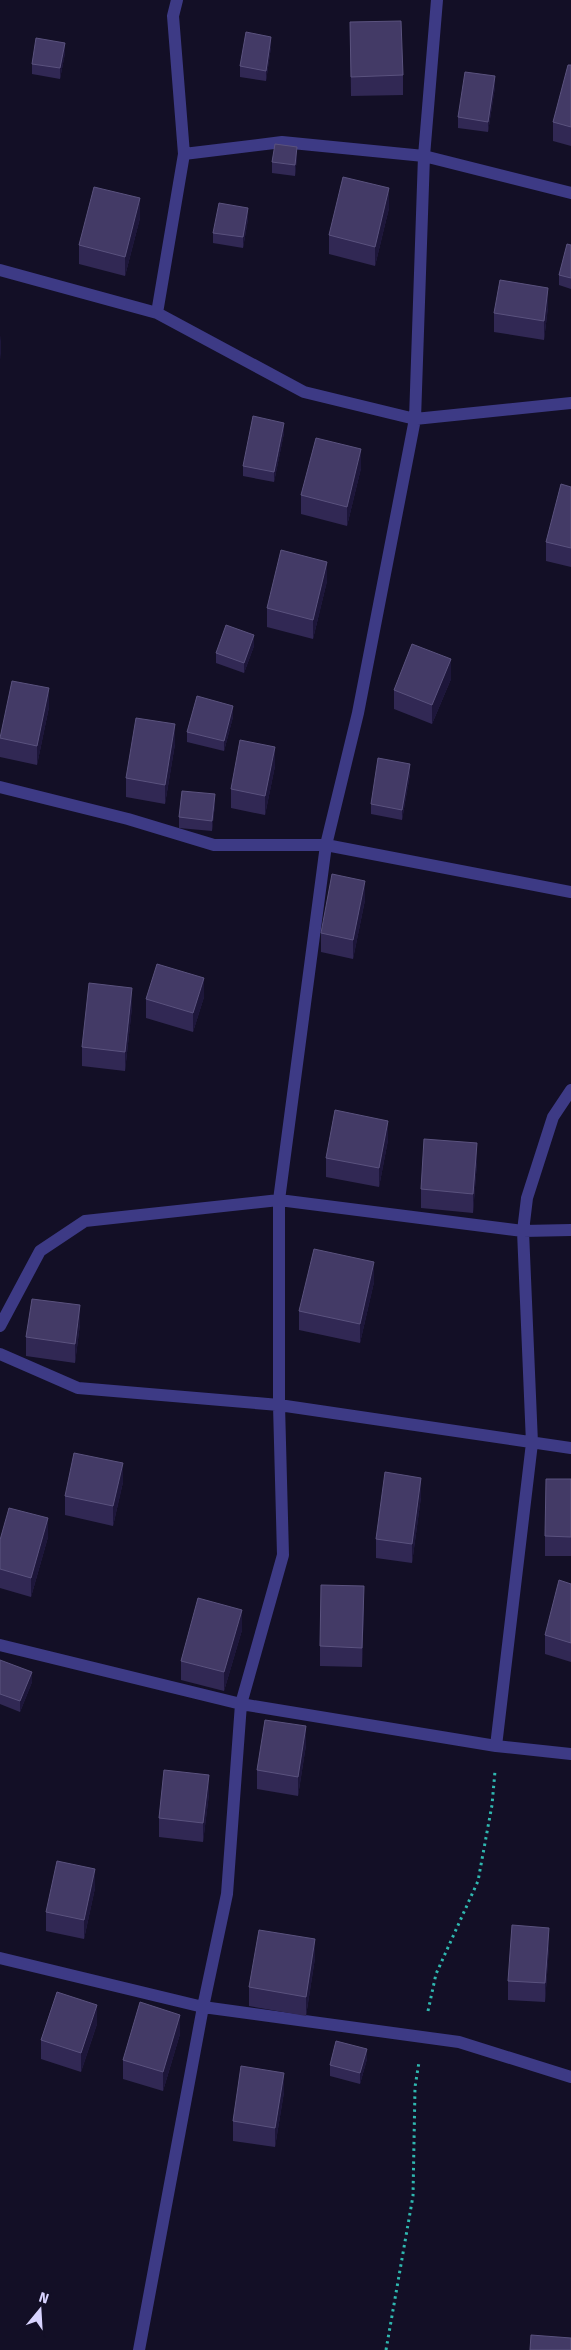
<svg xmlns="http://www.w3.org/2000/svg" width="571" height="2350" font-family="'Fira Sans',sans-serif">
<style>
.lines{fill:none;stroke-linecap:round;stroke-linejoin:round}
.path{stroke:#2fb8b0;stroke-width:3;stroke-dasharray:2.5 4;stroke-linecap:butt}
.minor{stroke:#3d3a85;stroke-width:12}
.wall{fill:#312854}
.shaded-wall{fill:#1d163a}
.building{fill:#433a66;stroke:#5a527e}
</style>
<rect width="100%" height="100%" fill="#130f26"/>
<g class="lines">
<path class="path" d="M428 2011 436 1974 478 1881 492 1805 495 1771
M386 2350 413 2196 415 2087 419 2062"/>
<path class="minor" d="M184 154 282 142 424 156 571 193
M0 270 157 313 304 392 415 419 571 403
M157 313 184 154 173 16 177 0
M0 787 128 819 214 845H326L571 892
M0 1326 40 1251 85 1221 279 1200 523 1231 571 1230
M0 1354 78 1388 279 1405 571 1448
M0 1645 241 1704 496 1746 571 1754
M496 1746 532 1443 523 1231 527 1198 553 1117 571 1090
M0 1958 203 2007 459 2042 571 2077
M139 2350 203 2007 227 1894 241 1704 283 1555 279 1405V1200L326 845 358 713 415 419 424 156 437 0"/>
</g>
<path class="wall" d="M350 22 403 75V95L351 96Z
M271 47 266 81 240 77V66Z
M65 53 60 79 32 74V64Z
M571 65V146L553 141V122Z
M495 87 488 132 458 128V117Z
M297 157 295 176 272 173V162Z
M389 208 375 266 329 254V235Z
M140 218 125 276 79 264V245Z
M248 219 243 248 213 243V233Z
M571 245V289L559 285V275Z
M548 307 544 340 494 332V313Z
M284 433 274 482 243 476V466Z
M361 468 347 526 301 514V495Z
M571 487V567L546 561V542Z
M327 581 313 639 267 627V608Z
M254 646 244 673 216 663V653Z
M451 679 432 724 394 709V690Z
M49 707 37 765 0 757V738Z
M233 717 224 751 187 742V732Z
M175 744 165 804 126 797V778Z
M275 766 265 815 231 808V789Z
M410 774 402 820 371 814V804Z
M215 804 212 831 179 828V817Z
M365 900 353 959 321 952V933Z
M204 997 193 1032 146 1018V999Z
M132 1007 125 1071 82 1066V1047Z
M388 1140 379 1187 326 1177V1158Z
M477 1162 473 1213 421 1208V1189Z
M374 1282 360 1343 299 1330V1311Z
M80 1324 75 1363 26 1356V1337Z
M571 1479V1556H545V1536Z
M123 1482 113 1526 65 1515V1496Z
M421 1497 412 1563 376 1558V1539Z
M48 1537 31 1597 0 1588V1540Z
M571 1584V1662L545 1654V1635Z
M364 1606 362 1667 320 1666V1646Z
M242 1630 224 1691 181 1680V1661Z
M0 1660 32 1682 20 1712 0 1704Z
M306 1745 298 1796 257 1789V1770Z
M209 1794 203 1842 159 1837V1818Z
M95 1888 84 1939 46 1931V1912Z
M549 1947 545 2002 508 2000V1981Z
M315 1958 306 2016 249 2006V1987Z
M97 2024 81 2072 41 2059V2040Z
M180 2034 163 2091 123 2079V2060Z
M367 2059 360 2084 330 2076V2065Z
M284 2092 275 2147 233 2141V2121Z"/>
<path class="shaded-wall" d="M271 37V47L266 81V71Z
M65 43V53L60 79V68Z
M495 76V87L488 132V122Z
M297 147V157L295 176V165Z
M389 188V208L375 266V247Z
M140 198V218L125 276V257Z
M248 208V219L243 248V237Z
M548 288V307L544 340V321Z
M1 335V354L0 360V341Z
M284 423V433L274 482V472Z
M361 449V468L347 526V507Z
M327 562V581L313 639V620Z
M254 635V646L244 673V663Z
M451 659V679L432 724V705Z
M49 688V707L37 765V746Z
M233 706V717L224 751V741Z
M175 724V744L165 804V785Z
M275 747V766L265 815V796Z
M410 764V774L402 820V810Z
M215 794V804L212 831V821Z
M365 881V900L353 959V940Z
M204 978V997L193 1032V1013Z
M132 988V1007L125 1071V1052Z
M388 1121V1140L379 1187V1168Z
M477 1143V1162L473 1213V1194Z
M374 1262V1282L360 1343V1324Z
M80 1305V1324L75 1363V1344Z
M123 1463V1482L113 1526V1506Z
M421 1478V1497L412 1563V1544Z
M48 1518V1537L31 1597V1578Z
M364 1586V1606L362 1667V1648Z
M242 1610V1630L224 1691V1672Z
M32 1672V1682L20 1712V1701Z
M306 1726V1745L298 1796V1777Z
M209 1775V1794L203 1842V1823Z
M95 1869V1888L84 1939V1920Z
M549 1928V1947L545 2002V1983Z
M315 1939V1958L306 2016V1997Z
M97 2005V2024L81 2072V2053Z
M180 2015V2034L163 2091V2072Z
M367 2049V2059L360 2084V2073Z
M284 2073V2092L275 2147V2128Z"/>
<path class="building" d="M401 21 403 75 351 77 350 22Z
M246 32 271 37 266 71 240 66Z
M36 38 65 43 60 68 32 64Z
M568 65H571V127L553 122Z
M465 72 495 76 488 122 458 117Z
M275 144 297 147 295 165 272 162Z
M343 177 389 188 375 247 329 235Z
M94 187 140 198 125 257 79 245Z
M219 203 248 208 243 237 213 233Z
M567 244 571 245V278L559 275Z
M500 280 548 288 544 321 494 313Z
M253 416 284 423 274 472 243 466Z
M316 438 361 449 347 507 301 495Z
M561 484 571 487V548L546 542Z
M281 550 327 562 313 620 267 608Z
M226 625 254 635 244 663 216 653Z
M412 644 451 659 432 705 394 690Z
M12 681 49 688 37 746 0 738Z
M197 696 233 706 224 741 187 732Z
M136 718 175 724 165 785 126 778Z
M240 740 275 747 265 796 231 789Z
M378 758 410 764 402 810 371 804Z
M182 791 215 794 212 821 179 817Z
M332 874 365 881 353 940 321 933Z
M157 964 204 978 193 1013 146 999Z
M89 983 132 988 125 1052 82 1047Z
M335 1110 388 1121 379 1168 326 1158Z
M424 1139 477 1143 473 1194 421 1189Z
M314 1249 374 1262 360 1324 299 1311Z
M32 1299 80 1305 75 1344 26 1337Z
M74 1453 123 1463 113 1506 65 1496Z
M385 1472 421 1478 412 1544 376 1539Z
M546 1479H571V1537L545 1536Z
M9 1508 48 1518 31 1578 0 1569V1540Z
M559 1580 571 1584V1643L545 1635Z
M321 1585 364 1586 362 1648 320 1646Z
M198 1598 242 1610 224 1672 181 1661Z
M0 1660 32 1672 20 1701 0 1694Z
M265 1720 306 1726 298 1777 257 1770Z
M164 1770 209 1775 203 1823 159 1818Z
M57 1861 95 1869 84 1920 46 1912Z
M512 1925 549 1928 545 1983 508 1981Z
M259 1930 315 1939 306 1997 249 1987Z
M57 1992 97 2005 81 2053 41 2040Z
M140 2002 180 2015 163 2072 123 2060Z
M336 2041 367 2049 360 2073 330 2065Z
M241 2066 284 2073 275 2128 233 2121Z
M531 2335 571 2338V2350H530Z"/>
<g transform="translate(40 2310) rotate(18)" stroke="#130f26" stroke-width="4" paint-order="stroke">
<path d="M0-4L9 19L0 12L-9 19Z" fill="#d9d4ff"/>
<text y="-8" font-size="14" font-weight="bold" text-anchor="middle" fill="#d9d4ff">N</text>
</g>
</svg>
